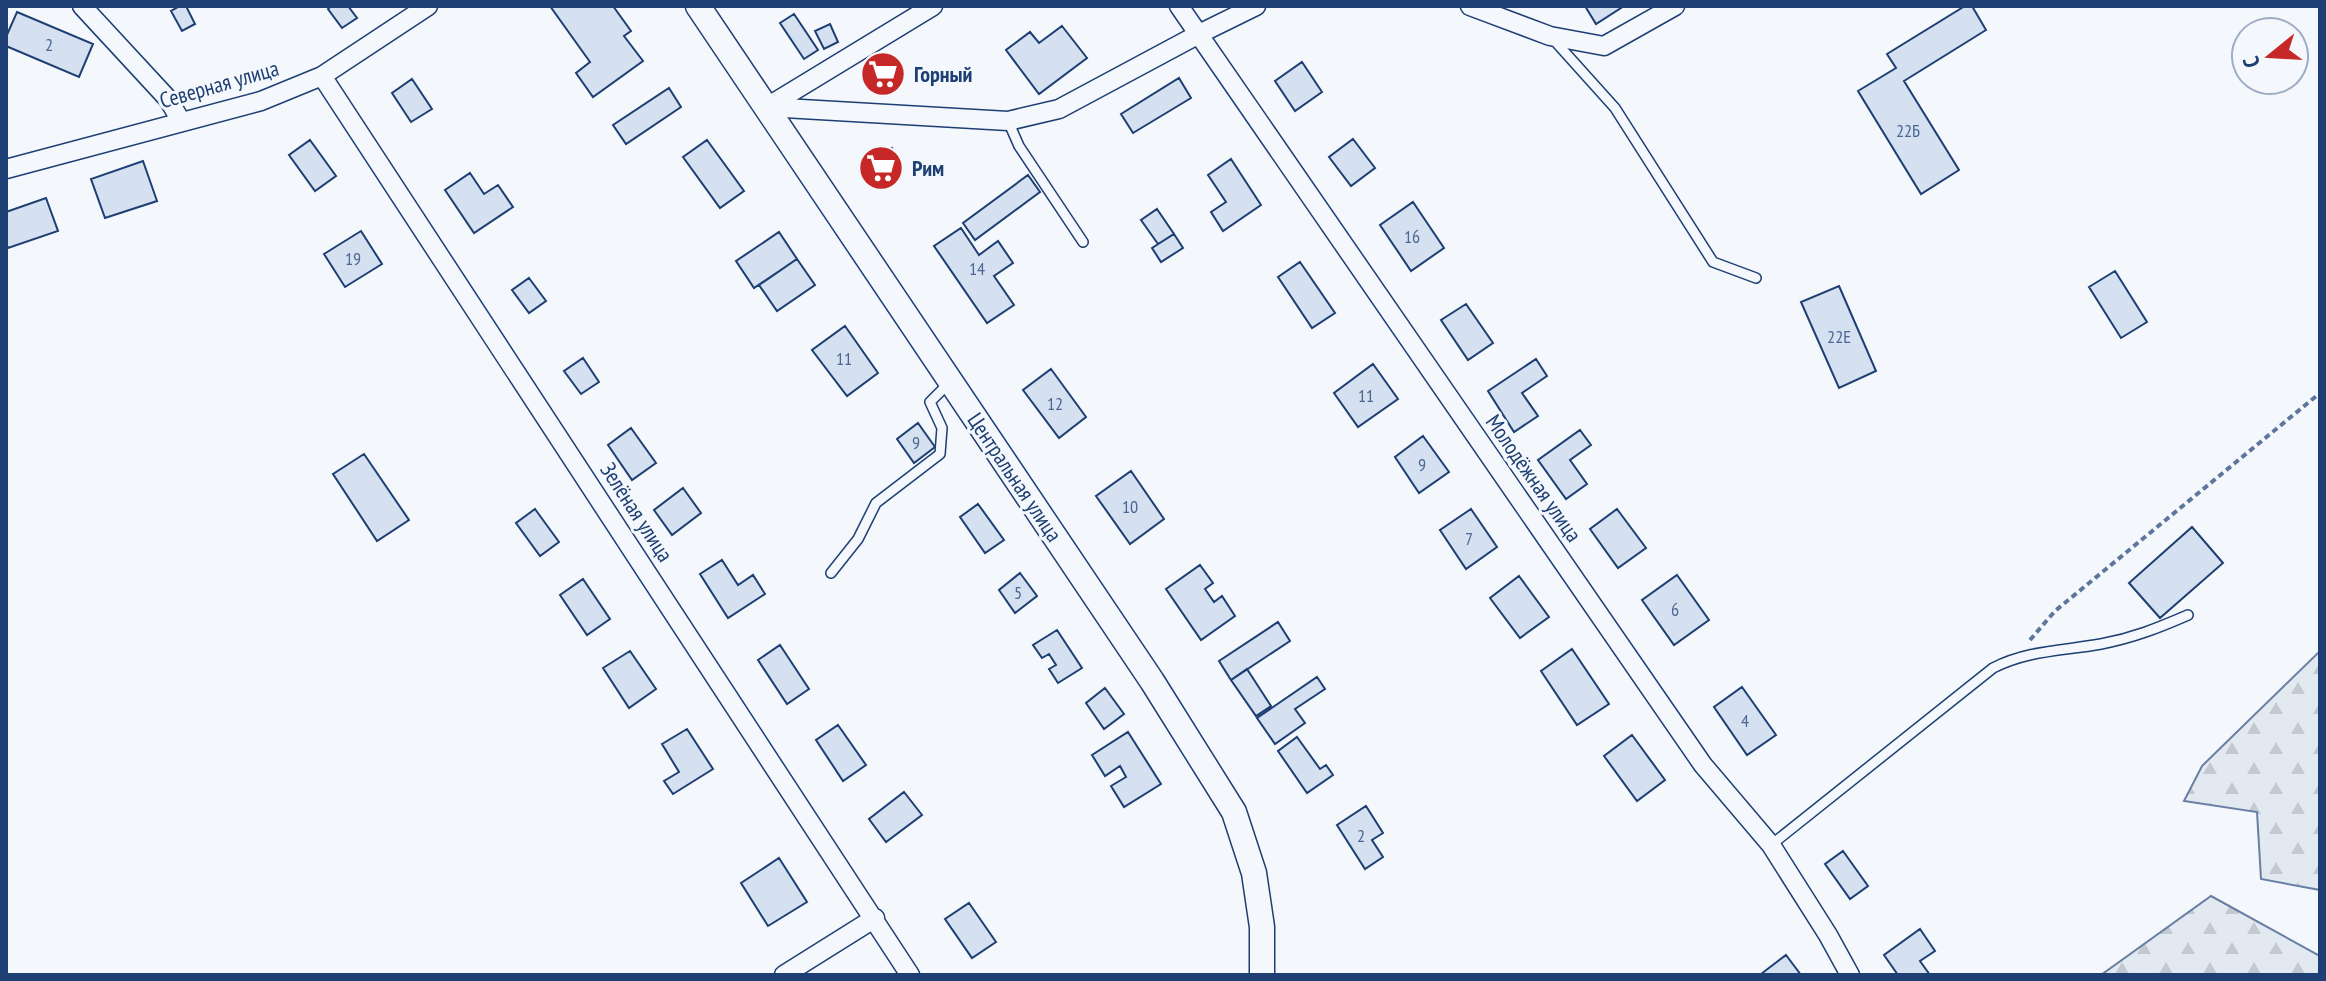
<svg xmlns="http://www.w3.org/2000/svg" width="2326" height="981" font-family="'PT Sans Narrow',sans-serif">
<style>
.forest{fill:url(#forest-firs);stroke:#687fa3;stroke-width:2}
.building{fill:#d5e0f0;stroke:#1d3f73;stroke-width:2}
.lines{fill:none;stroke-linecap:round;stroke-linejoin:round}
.lane-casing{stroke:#1d3f73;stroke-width:12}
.street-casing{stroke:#1d3f73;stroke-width:21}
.secondary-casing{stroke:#1d3f73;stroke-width:27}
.path{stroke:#5e769c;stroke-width:4;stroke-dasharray:6 4;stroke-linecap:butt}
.lane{stroke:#f4f7fb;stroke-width:9}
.street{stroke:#f4f7fb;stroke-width:18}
.secondary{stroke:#f4f7fb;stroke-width:24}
.labels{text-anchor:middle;stroke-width:6;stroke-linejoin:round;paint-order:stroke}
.number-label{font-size:18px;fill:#4b6792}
.poi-label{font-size:22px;font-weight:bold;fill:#1d3f73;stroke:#f4f7fb;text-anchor:start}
.street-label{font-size:22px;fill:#1d3f73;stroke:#f4f7fb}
</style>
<defs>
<pattern id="forest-firs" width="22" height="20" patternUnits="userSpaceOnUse" patternTransform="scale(2)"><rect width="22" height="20" fill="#e3e9f0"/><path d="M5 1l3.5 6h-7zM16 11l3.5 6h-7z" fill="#c2c9d1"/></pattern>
</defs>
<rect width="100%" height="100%" fill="#f4f7fb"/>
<path class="forest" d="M2320 651V890L2261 879 2257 812 2184 801 2202 766Z
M2211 896 2320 956V975H2101Z"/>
<path class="building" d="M180 6H186L195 24 182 31 171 11Z
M331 6H348L357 18 342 28 328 9Z
M550 6H613L631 31 624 36 643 61 593 97 576 73 590 62Z
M1585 6H1624L1596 24Z
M1965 6H1972L1986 30 1904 81 1959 170 1921 194 1858 91 1896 68 1887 54Z
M17 12 93 44 79 77 6 46V37Z
M794 14 818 50 804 59 780 23Z
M830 24 838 42 824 49 815 31Z
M1062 26 1087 58 1039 94 1006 50 1030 32 1039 43Z
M886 57 900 81 885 89 871 66Z
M1302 62 1322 92 1295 111 1275 81Z
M1179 78 1191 98 1133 133 1121 114Z
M412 79 432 109 411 122 392 93Z
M669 88 681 107 626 144 613 125Z
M1353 139 1375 168 1351 186 1329 157Z
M310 140 336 176 315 191 289 155Z
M707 140 744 191 720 208 683 157Z
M892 148 902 166 877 181 867 163Z
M1231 159 1261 205 1223 231 1211 212 1226 202 1208 175Z
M143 161 157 201 105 218 91 179Z
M470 173 484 194 498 185 513 207 474 233 445 190Z
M1028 175 1040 192 975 240 963 223Z
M46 198 58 231 8 248 6 243V212Z
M1413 202 1444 248 1411 271 1380 225Z
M1157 209 1174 234 1158 244 1141 220Z
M961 228 979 255 998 241 1013 263 994 276 1014 305 987 323 934 246Z
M361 231 382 264 345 287 324 254Z
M779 232 797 259 754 288 736 261Z
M1174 234 1183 248 1161 262 1152 248Z
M797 259 815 285 777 311 759 285Z
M1300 262 1335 313 1312 328 1278 277Z
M2115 271 2147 322 2121 338 2089 287Z
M529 278 546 301 529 313 512 290Z
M1839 286 1876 371 1839 388 1801 302Z
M1466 304 1493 343 1468 360 1441 320Z
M845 326 878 373 847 396 812 350Z
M583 358 599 382 581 394 564 371Z
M1536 359 1547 376 1522 393 1538 416 1514 432 1488 391Z
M1373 364 1398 399 1358 427 1334 393Z
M1051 369 1086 417 1059 438 1023 390Z
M918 423 935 447 914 463 897 439Z
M631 428 656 463 632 480 608 445Z
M1580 430 1591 445 1570 460 1587 484 1566 499 1538 460Z
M1423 436 1449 472 1419 493 1395 457Z
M364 454 409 520 377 541 333 474Z
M1131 471 1164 519 1130 544 1096 496Z
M683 488 701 513 672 535 654 510Z
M978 504 1004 540 985 553 960 517Z
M535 509 559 542 540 556 516 523Z
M1471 509 1497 547 1466 569 1440 530Z
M1617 509 1646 548 1618 568 1590 529Z
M2192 527 2223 563 2160 618 2129 583Z
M722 560 738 585 753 575 765 594 728 618 700 574Z
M1200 565 1213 583 1205 589 1214 602 1222 596 1235 616 1201 640 1166 589Z
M1020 573 1037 596 1015 613 999 590Z
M1677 575 1709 620 1674 645 1642 600Z
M1519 576 1549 617 1520 638 1490 598Z
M583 579 610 619 587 635 560 595Z
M1278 622 1290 641 1231 680 1219 661Z
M1057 630 1082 668 1058 683 1049 669 1056 665 1049 654 1042 658 1033 645Z
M780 645 809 689 787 704 758 660Z
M1572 649 1609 704 1577 725 1541 671Z
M630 651 656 689 629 708 603 668Z
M1247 669 1271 706 1256 716 1231 680Z
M1317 677 1325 689 1295 709 1305 723 1275 744 1257 718Z
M1742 687 1776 735 1747 755 1714 707Z
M1105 688 1124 714 1104 729 1086 703Z
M838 725 866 765 843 781 816 740Z
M687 729 713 769 673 794 664 781 679 772 662 744Z
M1128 732 1161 784 1124 807 1111 786 1126 777 1120 766 1105 776 1092 755Z
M1632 735 1665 780 1637 801 1604 756Z
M1297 737 1320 769 1326 765 1333 775 1307 793 1278 751Z
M904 792 922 815 886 842 869 819Z
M1366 806 1383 833 1372 840 1383 857 1365 869 1337 825Z
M1843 851 1868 886 1850 899 1825 864Z
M779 858 807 902 768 926 741 883Z
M969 903 996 942 972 958 945 919Z
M1920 929 1935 951 1920 961 1930 975H1898L1884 955Z
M1786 955 1801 975H1762L1761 974Z"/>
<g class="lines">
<g class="lane-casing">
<path id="lane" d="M1553 39 1615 108 1713 262 1756 278
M1008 121 1019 146 1083 242
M831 573 858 539 876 503 940 454 942 428 930 402 947 385
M1771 845 1993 668C2029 650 2062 651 2101 644 2133 638 2158 628 2188 615"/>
</g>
<g class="street-casing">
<path id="street" d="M82 6 168 99 181 121
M1179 6 1703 765 1771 845 1828 935 1850 975
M1470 6 1550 36 1604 46 1675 6
M322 76 910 975
M767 107 1008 121 1059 109 1199 34 1256 6
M767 107 933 6
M6 169 261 101 322 76 428 6
M784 975 875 918"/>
</g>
<g class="secondary-casing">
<path id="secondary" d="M698 6 1152 681 1234 812 1254 873 1262 927V975"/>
</g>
<path class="path" d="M2030 640 2055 611 2320 393"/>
<use href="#lane" class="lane"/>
<use href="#street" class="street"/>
<use href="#secondary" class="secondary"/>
</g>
<defs>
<g id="supermarket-disc" transform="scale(2.3)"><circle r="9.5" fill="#c62828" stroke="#f4f7fb"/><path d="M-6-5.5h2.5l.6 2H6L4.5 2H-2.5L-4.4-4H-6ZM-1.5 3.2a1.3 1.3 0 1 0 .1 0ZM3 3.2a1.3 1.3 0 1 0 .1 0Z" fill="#fff"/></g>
</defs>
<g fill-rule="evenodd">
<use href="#supermarket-disc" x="883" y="74"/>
<use href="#supermarket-disc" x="881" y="168"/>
</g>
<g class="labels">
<g class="number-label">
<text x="49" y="51">2</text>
<text x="1908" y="137">22Б</text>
<text x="1412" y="243">16</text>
<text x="353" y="265">19</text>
<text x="977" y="275">14</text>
<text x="1839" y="343">22Е</text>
<text x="844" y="365">11</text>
<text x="1366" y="402">11</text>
<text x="1055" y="410">12</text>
<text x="916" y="449">9</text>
<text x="1422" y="471">9</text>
<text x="1130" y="513">10</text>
<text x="1469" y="545">7</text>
<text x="1018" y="599">5</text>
<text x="1675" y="616">6</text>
<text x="1745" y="727">4</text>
<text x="1361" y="842">2</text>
</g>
<g class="poi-label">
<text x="914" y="82">Горный</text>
<text x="912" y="176">Рим</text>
</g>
<g class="street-label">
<text transform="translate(219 84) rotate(-16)" y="8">Северная улица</text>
<text transform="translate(1015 477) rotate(56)" y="8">Центральная улица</text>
<text transform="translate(1534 478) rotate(55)" y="8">Молодёжная улица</text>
<text transform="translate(637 512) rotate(57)" y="8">Зелёная улица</text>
</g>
</g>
<rect width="2326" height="981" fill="none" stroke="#1d3f73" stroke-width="16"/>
<g transform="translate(2270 56) rotate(252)"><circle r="38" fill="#f4f7fb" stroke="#9eadc5" stroke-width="2"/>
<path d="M0-6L14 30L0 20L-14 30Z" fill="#c62828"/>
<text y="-12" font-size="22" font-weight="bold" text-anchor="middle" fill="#1d3f73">С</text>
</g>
</svg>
